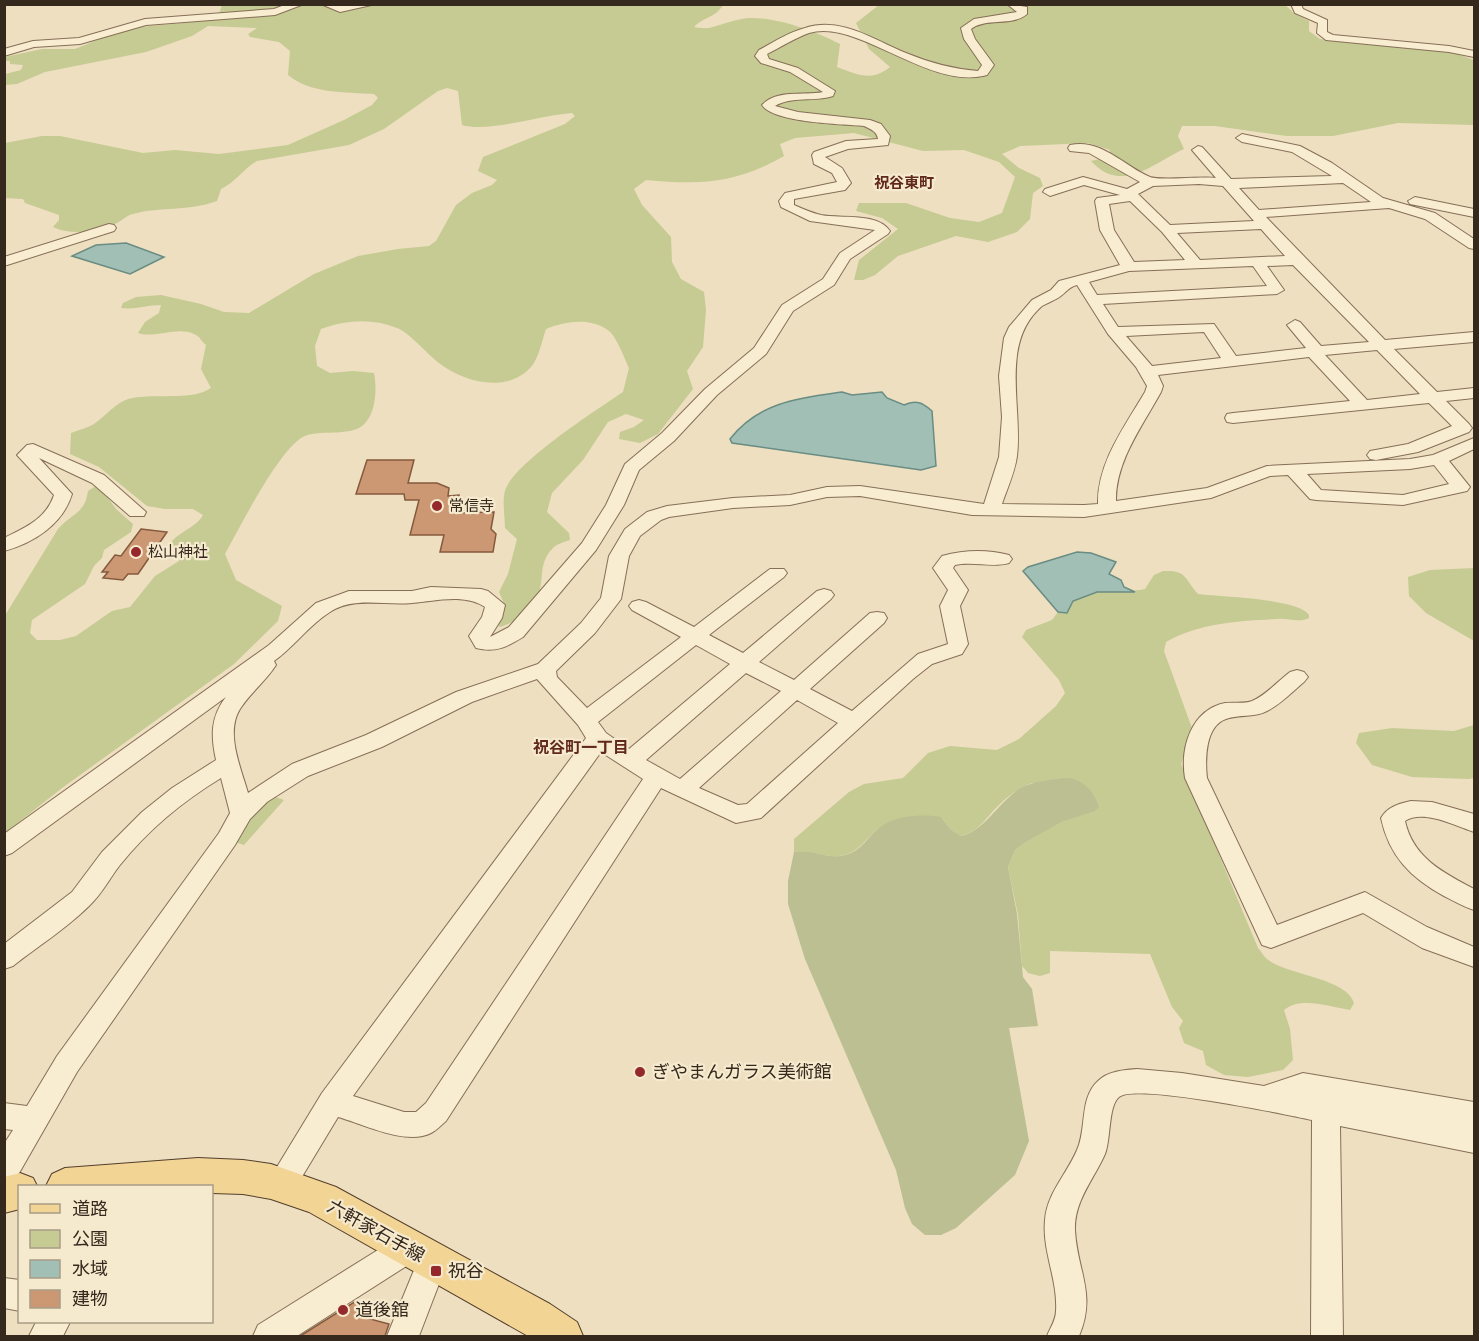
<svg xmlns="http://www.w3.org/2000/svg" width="1479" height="1341" font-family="'Times New Roman','Noto Sans JP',serif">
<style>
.green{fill:#c5cb93}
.cemetery{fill:#bbbf92}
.water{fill:#a2bfb6;stroke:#698c83;stroke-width:1.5}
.building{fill:#cc9874;stroke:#85593d;stroke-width:1.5}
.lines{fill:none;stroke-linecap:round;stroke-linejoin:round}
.minor-casing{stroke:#866f57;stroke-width:2}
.major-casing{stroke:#533e2c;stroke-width:2}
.minor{fill:#f8ecd1;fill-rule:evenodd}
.major{fill:#f2d495;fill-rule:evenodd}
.poi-dot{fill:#94282a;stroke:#f5e9ce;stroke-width:2}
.labels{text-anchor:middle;stroke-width:4.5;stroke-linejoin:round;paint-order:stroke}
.far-quarter-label{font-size:15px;font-weight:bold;fill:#61291b;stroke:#f5e9ce}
.poi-label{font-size:15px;fill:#35281c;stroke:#f5e9ce;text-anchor:start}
.neighbourhood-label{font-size:16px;font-weight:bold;fill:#61291b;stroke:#f5e9ce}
.near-poi-label{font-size:18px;fill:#35281c;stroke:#f5e9ce;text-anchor:start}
.near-street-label{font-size:18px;fill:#35281c;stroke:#f5e9ce}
</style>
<rect width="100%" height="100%" fill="#eddfbf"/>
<path class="green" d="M724 4C714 19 705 16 694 27 699 28 707 29 713 27 724 24 736 19 749 18 777 17 815 31 840 44L837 67C858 75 872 82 890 67L869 49 856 23 879 5 1284 4 1295 14 1309 21V31L1320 39 1454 53 1474 60V125L1398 123 1333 136H1287L1215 126H1182L1178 136 1184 149C1153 163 1122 195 1091 161L1108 157 1110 150 1088 143 1020 146 1002 154 1019 168 1040 178 1043 186 1033 193 1030 219 1017 232 988 242 956 236 898 256 875 275 863 280H854L859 260 898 229 882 218 856 211 859 203H906L950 218 979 222 1002 213 1015 177 999 162 964 150 923 151 854 133 795 138 780 144 784 156C735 184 702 185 646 180L634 189 642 205 671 237 672 262 681 279 704 292 706 310 703 347 687 371 693 389 658 434 640 443 619 439 620 432 634 427 644 420 626 414 608 422 583 460 552 493 547 512 569 533 570 540C564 542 557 544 553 548 532 568 553 592 523 614 515 620 509 625 499 627L498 621 505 606 499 592 508 574 517 539 505 528C505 517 502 501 505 491 512 464 598 409 623 392L629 368C625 359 616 336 609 331 592 317 565 321 546 329 542 340 539 358 531 367 507 394 463 382 439 363 427 354 410 333 397 328 372 318 346 320 321 329L315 346 317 366 330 373 353 371 374 373C377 388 376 410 366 422 354 438 322 429 305 436 281 445 239 529 225 554L236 580 282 606 278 621 234 664 62 788 5 833 4 617 58 529C72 513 85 514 88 491L96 486 100 487 116 509 133 524 131 532 104 550 102 558 94 566 85 584 32 620 30 633 37 640H60L76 636 112 611 130 607 155 576 179 561V554L170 544C179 531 196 528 203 515L193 509H165L147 506 99 467 70 454 71 433C78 430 87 428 94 424 105 417 114 404 128 399 152 392 191 402 211 388L201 369 206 345C203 343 199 336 196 335 179 325 156 339 138 333L145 322 159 313 161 305C146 305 136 310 121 308L123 303 136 297 161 295 201 304 224 312 249 313 314 274 358 256 398 249 429 246 436 241 456 205 472 193 492 185 497 180 478 171 483 157 565 124 575 116 572 113C540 115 490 133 462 125L458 91 447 88 438 91 384 129 349 145 257 161C243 169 236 182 221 189L217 201C187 212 161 206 133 214 127 215 123 220 117 223 99 232 71 236 53 227L59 220V215L25 203 23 199 5 198V143L42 136H60L143 153 175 150 219 154 288 145 344 120 372 105 378 98 374 94C345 92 311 94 288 75L290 51 279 42 250 37 248 34 257 28 208 26 192 36 146 52 45 72 17 84 5 85V74L21 70 23 65 10 64V61H5V57L42 49H75L107 36 139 27 217 20 222 5Z
M1474 568V641L1426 613 1409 596 1408 577 1430 570Z
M1163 571C1187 570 1184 578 1198 594 1220 597 1298 598 1309 615V618C1300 623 1287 618 1277 619 1238 621 1200 623 1166 642L1164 651 1193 731 1181 764 1258 948C1261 951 1263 956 1267 959 1288 976 1346 977 1354 1003L1350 1010C1330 1007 1301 996 1284 1010L1290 1029 1293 1060 1283 1070 1248 1077 1224 1075 1206 1065 1203 1051 1184 1043 1179 1028 1183 1021 1172 1007 1150 954 1050 951V973L1040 976 1028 973 1022 966 1018 915 1008 867 1015 850 1026 842 1063 820 1093 812 1032 783C1020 788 1009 795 1000 804 987 816 979 832 961 836L950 829 941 817C929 819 884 824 877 830 865 839 860 851 844 855 826 860 812 848 794 852V839L849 792 864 784 903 778 928 753 950 746 997 750 1019 739 1056 706 1065 693 1059 680 1022 637 1026 630 1052 620 1058 612 1067 613 1073 601C1081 599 1087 594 1095 592 1112 589 1128 593 1145 589L1154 575Z
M1474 725V778L1469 779 1412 777 1372 765 1356 743 1359 733 1392 728 1454 731Z
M270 795 284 800 244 845 232 841 239 828Z"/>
<path class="cemetery" d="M1065 778C1082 778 1094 791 1099 807L1093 812 1063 821 1026 842 1015 850 1008 867 1017 914 1023 977 1032 989 1038 1026 1009 1028 1029 1141 1015 1175 956 1228 941 1235H925L912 1224 905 1208 896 1170 805 959 788 904V881L794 852C813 848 826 860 845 855 861 851 866 839 878 829 894 815 921 814 941 817L950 829 961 836C983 832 999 802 1019 789 1033 781 1050 780 1065 778Z"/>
<path class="water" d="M126 243 164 257 130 274 72 256 96 245Z
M842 392 852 395 882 392 887 398 904 405C916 399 923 403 932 411L936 466 921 470 732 443 730 439C759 402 799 398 842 392Z
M1077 552 1091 553 1116 562 1109 574 1121 580 1124 587 1135 592H1097L1073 601 1067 613 1058 612 1023 571 1028 567Z"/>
<path class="building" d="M367 460H414L408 483H437L449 488 448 496 459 495 456 513 494 512 491 529 496 534 493 552H440L444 535H410L419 500H405L404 494H356Z
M141 529 167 532 138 574H128L123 580 103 578 108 572H102L115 555 121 556Z
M356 1301 361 1302 366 1318 389 1324 385 1336H300Z"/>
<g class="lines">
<g class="minor-casing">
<path id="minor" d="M287 4H304L275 15 146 25 80 44 34 47 4 56V49L33 41 79 38 145 19 274 9Z
M321 4H376L340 12Z
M1007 4 1027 7V14C1012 27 988 17 971 29L975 39 994 65 987 75 983 76C926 88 856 18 809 33 795 38 781 47 767 54L769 59 798 68 835 91 833 96C815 102 791 96 775 106L798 112 870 120 881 124 890 136 888 145 848 149 825 157 842 168 851 183 845 190 794 199V205C803 209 812 213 821 215 842 219 877 212 890 231L888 234 850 259 834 285 793 311 766 354 717 395 674 441 639 470 624 505 596 550 523 637C507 647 495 653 476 648L469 636 482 617 485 607C465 593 434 601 412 603 385 606 354 596 330 612 309 625 294 647 274 661L276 665C266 681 250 693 240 709 225 733 241 768 248 793L292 764 366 735 456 692 538 664 581 623 601 598 609 556 625 529 647 512 667 506 733 498 790 495 827 487 860 486 984 504 999 457 1002 417 999 376 1004 338 1009 327 1032 300 1051 290 1059 281 1120 265 1100 230 1095 201 1097 198 1120 195 1084 185 1050 196 1043 192 1045 189 1083 177 1127 189 1140 182 1089 153 1070 151 1068 148 1070 145C1101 138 1124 166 1150 177 1161 181 1200 176 1216 178L1192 150 1198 146 1202 147 1231 179 1332 176 1292 152 1242 142 1236 138 1242 134 1300 146 1332 163 1383 198 1435 213 1474 239V249L1469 248 1425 219 1389 208 1266 217 1385 340 1474 332V342L1394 349 1437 392 1474 388V398L1446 401 1469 424 1472 428 1469 432 1418 452 1376 460 1370 459 1367 455 1370 451 1408 444 1452 426 1429 403 1233 423 1227 422 1225 418 1227 414 1233 413 1350 401 1309 357 1158 375 1163 386 1161 392C1143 425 1115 462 1116 501L1207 488 1267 466 1410 459 1433 455 1474 438V449L1449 461 1470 487 1467 491 1403 505 1316 500 1310 499 1288 475 1270 476 1211 498 1084 517 972 515 860 496 827 497 790 505 733 508 669 517 661 520 640 536 629 556 621 599 618 603 595 633 556 671 557 677 587 708 681 637 632 610 629 606 632 602 639 600 646 602 694 627 770 569H784L787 573 784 577 709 635 743 653 817 591 824 589 831 591 834 595 831 599 759 662 794 680 870 613 877 612 884 613 887 618 884 623 810 689 852 711 918 654 948 644 940 606 948 590 933 568 942 556C964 550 986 549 1009 555L1012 559 1009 563C992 568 973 561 955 565L953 568 968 590 960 606 968 644 962 654 932 664 913 679 761 818 736 823 661 788 446 1121C441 1125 437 1130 431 1133 407 1146 363 1124 338 1117L291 1195 281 1199 271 1195 266 1185 322 1093 586 738 578 725 537 679 472 702 382 747 308 776 267 802 250 819 235 845 77 1072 14 1182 4 1185V1144L13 1130 4 1129V1103L27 1106 57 1056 219 833 230 813 221 778C183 801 148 830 120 865 109 879 102 894 89 906 66 929 38 946 13 966L4 969V944L72 892 102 852 142 812 172 788 216 760C211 737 210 717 226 697L12 853 4 856V834L269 645 316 603 349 591H412L431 587 481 589 488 591 505 605 502 618 490 637 509 627 582 543 606 505 625 464 662 433 705 389 754 348 782 305 823 279 840 253 875 230 810 221 781 207 779 201 785 193 837 182 832 173 814 164 812 155 814 152 846 141 878 139C877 131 870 129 864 126 842 124 774 123 762 105 777 89 803 96 823 92L790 72 761 63 755 56 759 50C774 42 789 32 805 28 841 16 874 40 906 53 930 63 953 69 978 71L982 65 964 39 961 28 974 19 1017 12ZM1343 183 1371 202 1259 210 1239 188ZM1199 184 1223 186 1254 221 1170 225 1138 194 1153 186ZM1130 201 1162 232 1185 260 1134 262 1114 230 1109 204ZM1261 229 1285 256 1200 260 1177 233ZM1293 265 1369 342 1321 346 1300 322 1295 320 1287 325 1306 348 1236 356 1214 324 1118 327 1103 304 1277 294 1284 290 1267 266ZM1253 266 1267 286 1097 295 1089 282 1129 271ZM1077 285 1108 334 1136 367 1147 386 1145 392C1125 426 1097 463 1098 504L1084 505 1002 504C1007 489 1015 472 1017 456 1023 407 999 343 1042 306 1047 303 1053 301 1058 298 1066 293 1068 287 1077 285ZM1204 332 1221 358 1152 366 1126 336ZM1377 350 1420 394 1367 400 1325 355ZM1434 465 1449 484 1403 495 1321 490 1307 474 1410 469ZM696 645 730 664 629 749 606 733 598 722ZM746 673 781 691 680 779 646 760ZM797 700 838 723 747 804 738 805 699 788ZM601 752 643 779 426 1103 416 1112H404L353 1096Z
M1291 4H1301L1303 9 1327 20V32L1333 35 1449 46 1474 51V57L1449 52 1326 40 1317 33 1318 23 1295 13Z
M1415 197 1474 209V217L1410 204 1408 201Z
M109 224 114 225 116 228 114 231 4 266V257Z
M33 444 104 475 146 512 144 516H130L92 483 39 458 72 494C63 524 34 543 4 551V538C26 527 46 519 54 495L17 455 27 445Z
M1297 670 1304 672 1308 677 1304 682C1292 692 1281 704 1267 711 1254 718 1239 714 1226 719 1205 726 1205 760 1207 778L1277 925 1365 892 1427 927 1474 947V967L1422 948 1363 913 1271 948 1262 945 1185 778C1180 748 1191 710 1225 703 1234 702 1244 704 1252 701 1266 695 1278 681 1290 672Z
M1411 801 1432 802 1474 814V832C1456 826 1423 809 1405 821 1413 858 1444 873 1474 889V910C1464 907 1454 901 1444 896 1411 878 1389 856 1381 818 1388 806 1399 804 1411 801Z
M1137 1069 1182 1073 1264 1086 1303 1073 1474 1102V1153L1340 1126 1343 1336H1311L1312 1120C1284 1114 1135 1083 1119 1097 1108 1106 1111 1140 1105 1154 1094 1179 1074 1201 1075 1230 1077 1271 1097 1294 1079 1336H1047C1050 1328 1056 1320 1056 1311 1058 1280 1042 1251 1045 1220 1047 1193 1067 1174 1077 1150 1087 1129 1079 1098 1098 1081 1108 1071 1124 1070 1137 1069Z
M408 1233 419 1238 423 1248 421 1252 432 1248 443 1252 447 1263 419 1336H387L419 1258 297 1336H253L258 1325 397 1238Z
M4 1278 20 1280V1311L4 1308Z
M36 1322H70L63 1336H29Z"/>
</g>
<g class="major-casing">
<path id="major" d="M198 1158 243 1160 271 1164 336 1187 550 1304 577 1322 583 1336H528L309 1212 271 1199 243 1194 212 1193V1186H46L52 1174 65 1168Z
M20 1173 33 1178 37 1186H20V1209L4 1213V1177Z"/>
</g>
<use href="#minor" class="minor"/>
<use href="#major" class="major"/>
</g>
<g class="poi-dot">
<circle cx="437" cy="506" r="6"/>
<circle cx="136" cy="552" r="6"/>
<circle cx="640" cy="1072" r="6"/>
<rect x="430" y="1265" width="12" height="12" rx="3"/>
<circle cx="343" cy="1310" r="6"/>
</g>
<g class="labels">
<g class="far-quarter-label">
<text x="904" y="188">祝谷東町</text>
</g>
<g class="poi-label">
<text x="449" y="511">常信寺</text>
<text x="148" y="557">松山神社</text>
</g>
<g class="neighbourhood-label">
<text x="581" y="753">祝谷町一丁目</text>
</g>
<g class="near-poi-label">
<text x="652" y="1078">ぎやまんガラス美術館</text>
<text x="448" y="1277">祝谷</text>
<text x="355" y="1316">道後舘</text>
</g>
<g class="near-street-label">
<text transform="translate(376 1231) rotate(29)" y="6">六軒家石手線</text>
</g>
</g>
<rect width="1479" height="1341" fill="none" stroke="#35281c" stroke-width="12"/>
<rect x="18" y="1185" width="195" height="138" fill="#f5e9ce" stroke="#a89c87" stroke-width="1.5"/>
<rect x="30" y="1204" width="30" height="9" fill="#f2d495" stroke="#a89c87" stroke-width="1.5"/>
<text x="72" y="1215" font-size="18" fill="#35281c">道路</text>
<rect x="30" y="1230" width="30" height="18" fill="#c5cb93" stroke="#a89c87" stroke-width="1.5"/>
<text x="72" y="1245" font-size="18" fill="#35281c">公園</text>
<rect x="30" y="1260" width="30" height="18" fill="#a2bfb6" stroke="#a89c87" stroke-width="1.5"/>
<text x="72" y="1275" font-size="18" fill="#35281c">水域</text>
<rect x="30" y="1290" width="30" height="18" fill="#cc9874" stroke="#a89c87" stroke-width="1.5"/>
<text x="72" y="1305" font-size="18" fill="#35281c">建物</text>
</svg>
